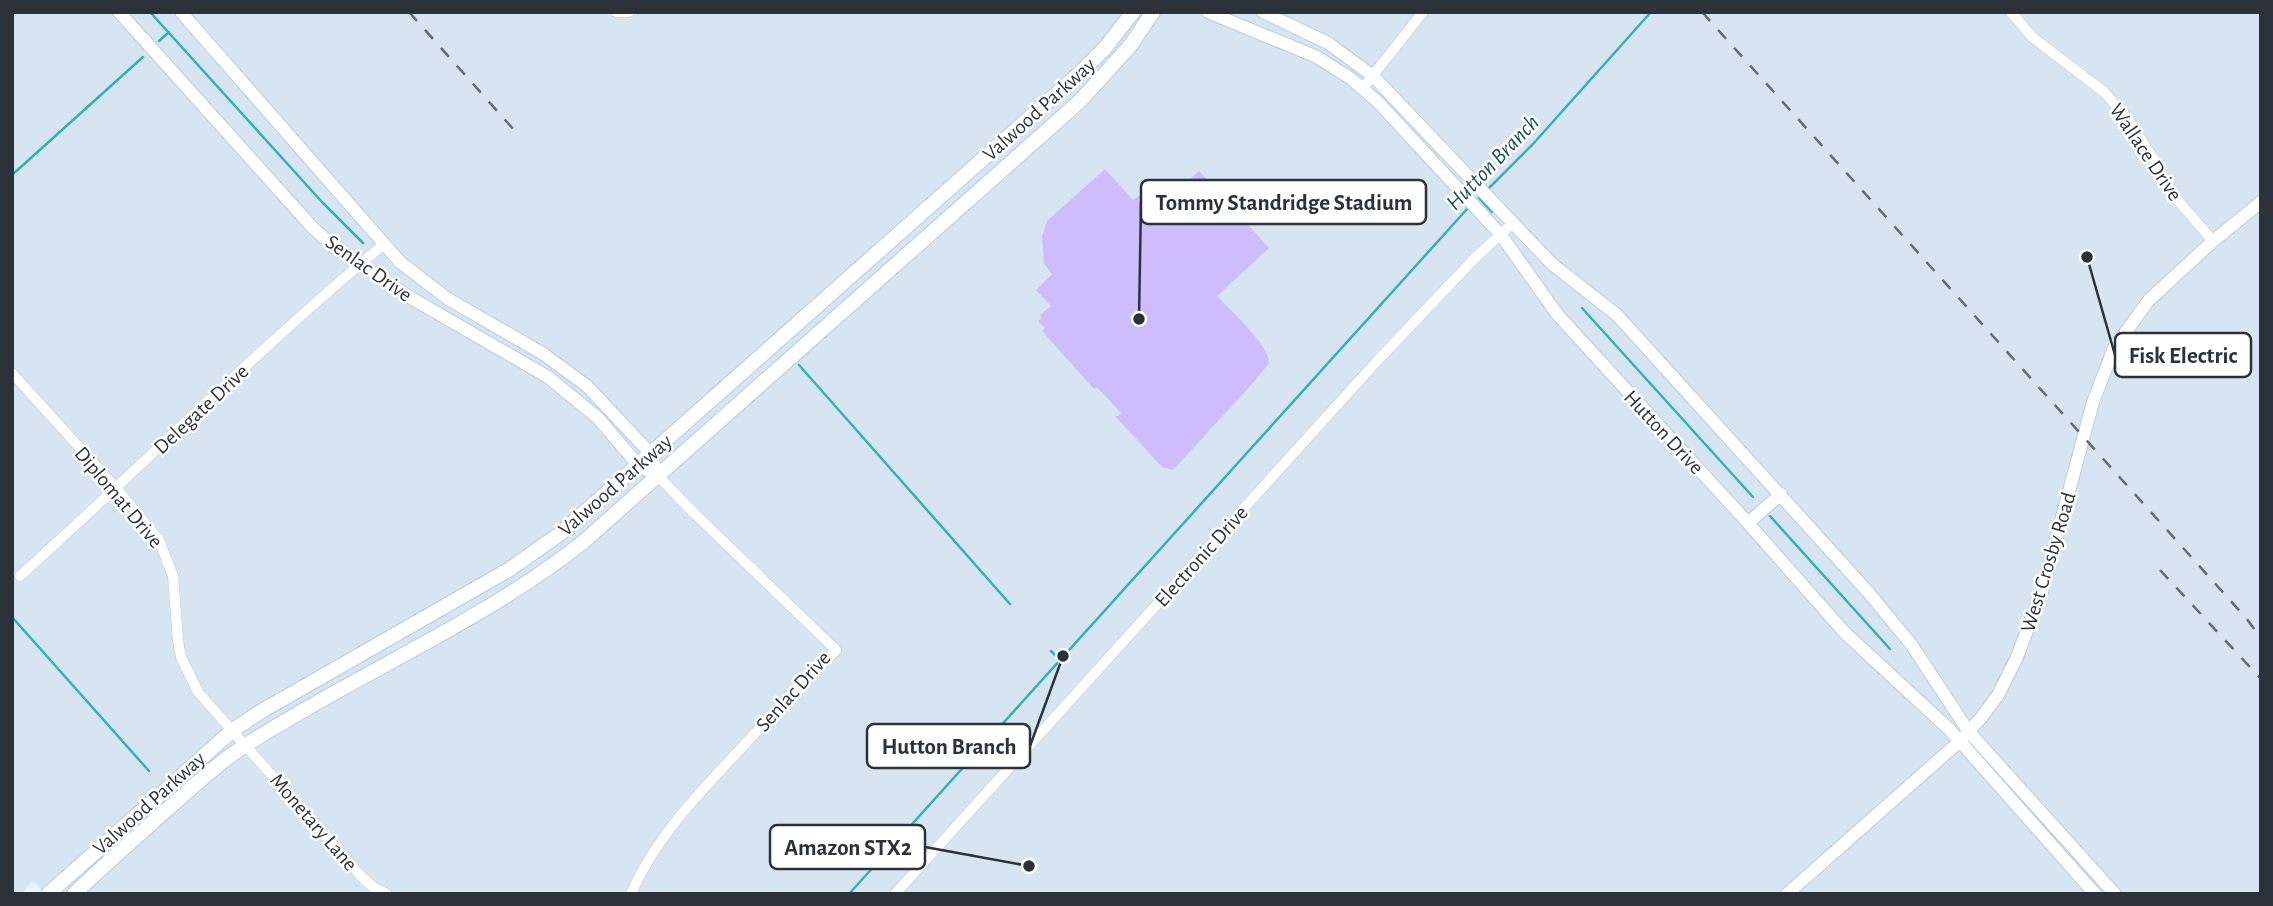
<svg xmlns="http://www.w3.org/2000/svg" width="2273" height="906" font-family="'Alegreya Sans',sans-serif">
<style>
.built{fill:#d7e5f3}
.green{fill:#cfbcfc}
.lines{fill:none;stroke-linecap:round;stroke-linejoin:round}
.stream{stroke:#33b1ba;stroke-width:2.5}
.minor-casing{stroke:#baccdf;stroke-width:11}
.tertiary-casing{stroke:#baccdf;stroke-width:14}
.secondary-casing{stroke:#baccdf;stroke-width:16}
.minor{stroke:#fff;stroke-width:10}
.tertiary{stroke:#fff;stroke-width:12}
.secondary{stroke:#fff;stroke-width:14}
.rail{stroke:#646c74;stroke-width:2.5;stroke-dasharray:12 12;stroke-linecap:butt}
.labels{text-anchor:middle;stroke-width:5;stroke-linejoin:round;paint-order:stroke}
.street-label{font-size:21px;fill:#2b3239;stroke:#fff}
.water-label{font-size:23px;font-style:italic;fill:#1e5156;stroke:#fff}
.leader{fill:none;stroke:#2b3239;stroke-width:2.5}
.callout-dot{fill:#2b3239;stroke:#fff;stroke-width:2.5}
.callout{fill:#fff;stroke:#2b3239;stroke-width:2.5}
.callout-label{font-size:23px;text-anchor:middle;font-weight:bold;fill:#2b3239}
</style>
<rect width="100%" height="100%" fill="#e8f3fe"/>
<path class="built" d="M12 12H2261V894H45L33 881 21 894H12Z"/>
<path class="green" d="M1105 169 1133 200 1143 193 1157 209 1199 171 1269 248 1217 296C1230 311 1269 344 1269 363L1252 384 1173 470 1162 467 1115 416H1118L1121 413 1097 387 1094 389 1042 331 1045 328 1038 321 1042 318 1040 315 1051 306 1036 290 1052 274 1044 264 1042 236 1047 221Z"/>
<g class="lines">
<path class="stream" d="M150 12 322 202 363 243
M159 41 169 32
M12 175 143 57
M1488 189 1533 144 1651 12
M1479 198 1492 212
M1582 308 1753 497
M799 365 1010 604
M1770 516 1890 649
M12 617 149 771
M1051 651 1057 657 1063 656
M849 894 1468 208"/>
<g class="minor-casing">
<path id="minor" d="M616 12H629
M2011 12 2032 37 2104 92 2127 118 2155 161 2169 190 2213 241
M1363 88 1423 12
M12 373 117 489 159 540 173 576 178 640 181 657 198 692 359 874 373 887 387 894
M20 576C142 466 258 349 384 244
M631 894C654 841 695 797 734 756 767 720 801 685 836 650L694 513 658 476
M895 894 1377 361 1475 258 1512 224"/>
</g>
<g class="tertiary-casing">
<path id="tertiary" d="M119 12 313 228 335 248 406 295 548 377 598 418 638 465 658 476
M181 12 400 262 448 299 542 353 587 386 651 454 658 476
M1208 12 1317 57 1350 78 1378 102 1501 235 1557 314 1748 523 1845 633 1949 729 2095 894
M1263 12 1328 43 1373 76 1552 264 1617 315 1868 592 1911 644 1969 732 2115 894
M1748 523 1781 494
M1787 894 1960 741 1981 718 1998 695 2017 657 2043 588 2093 402 2114 348 2149 300 2213 241 2261 202"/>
</g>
<g class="secondary-casing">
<path id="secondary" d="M48 894 233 730 260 712 510 569 561 533 1081 72 1105 48 1133 12
M74 894C103 866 134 839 164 812 191 789 216 764 246 745 356 674 479 624 582 543L1080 101 1130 46 1153 12"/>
</g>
<use href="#minor" class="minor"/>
<use href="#tertiary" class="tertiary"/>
<use href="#secondary" class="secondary"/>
<path class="rail" d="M409 12 515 131
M1702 12 2246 618 2261 638
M2160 570 2261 679"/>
</g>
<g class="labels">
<g class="street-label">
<text transform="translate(1039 109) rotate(-42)" y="7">Valwood Parkway</text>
<text transform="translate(2146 152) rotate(56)" y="7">Wallace Drive</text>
<text transform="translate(369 268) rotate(35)" y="7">Senlac Drive</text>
<text transform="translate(201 409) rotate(-43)" y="7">Delegate Drive</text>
<text transform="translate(1664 432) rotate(47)" y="7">Hutton Drive</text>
<text transform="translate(615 485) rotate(-41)" y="7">Valwood Parkway</text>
<text transform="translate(119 497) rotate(50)" y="7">Diplomat Drive</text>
<text transform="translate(1201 556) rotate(-48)" y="7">Electronic Drive</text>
<text transform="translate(2048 562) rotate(-73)" y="7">West Crosby Road</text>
<text transform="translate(793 691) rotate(-48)" y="7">Senlac Drive</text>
<text transform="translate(149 803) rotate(-42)" y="7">Valwood Parkway</text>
<text transform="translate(314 822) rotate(49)" y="7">Monetary Lane</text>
</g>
<g class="water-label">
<text transform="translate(1492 162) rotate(-46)" y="8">Hutton Branch</text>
</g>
</g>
<path class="leader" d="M1139 319L1141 202M2087 257L2115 355M1063 656L1030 746M1029 866L925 847"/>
<g class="callout-dot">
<circle cx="1139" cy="319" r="7"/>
<circle cx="2087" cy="257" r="7"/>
<circle cx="1063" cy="656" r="7"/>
<circle cx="1029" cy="866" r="7"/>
</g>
<g class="callout">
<rect x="1141" y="180" width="285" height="44" rx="7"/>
<rect x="2115" y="333" width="136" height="44" rx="7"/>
<rect x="867" y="724" width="163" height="44" rx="7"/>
<rect x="770" y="825" width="155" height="44" rx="7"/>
</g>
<g class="callout-label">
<text x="1284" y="210">Tommy Standridge Stadium</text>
<text x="2183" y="363">Fisk Electric</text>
<text x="949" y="754">Hutton Branch</text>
<text x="848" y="855">Amazon STX2</text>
</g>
<rect width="2273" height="906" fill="none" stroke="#2b3239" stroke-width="28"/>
</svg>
